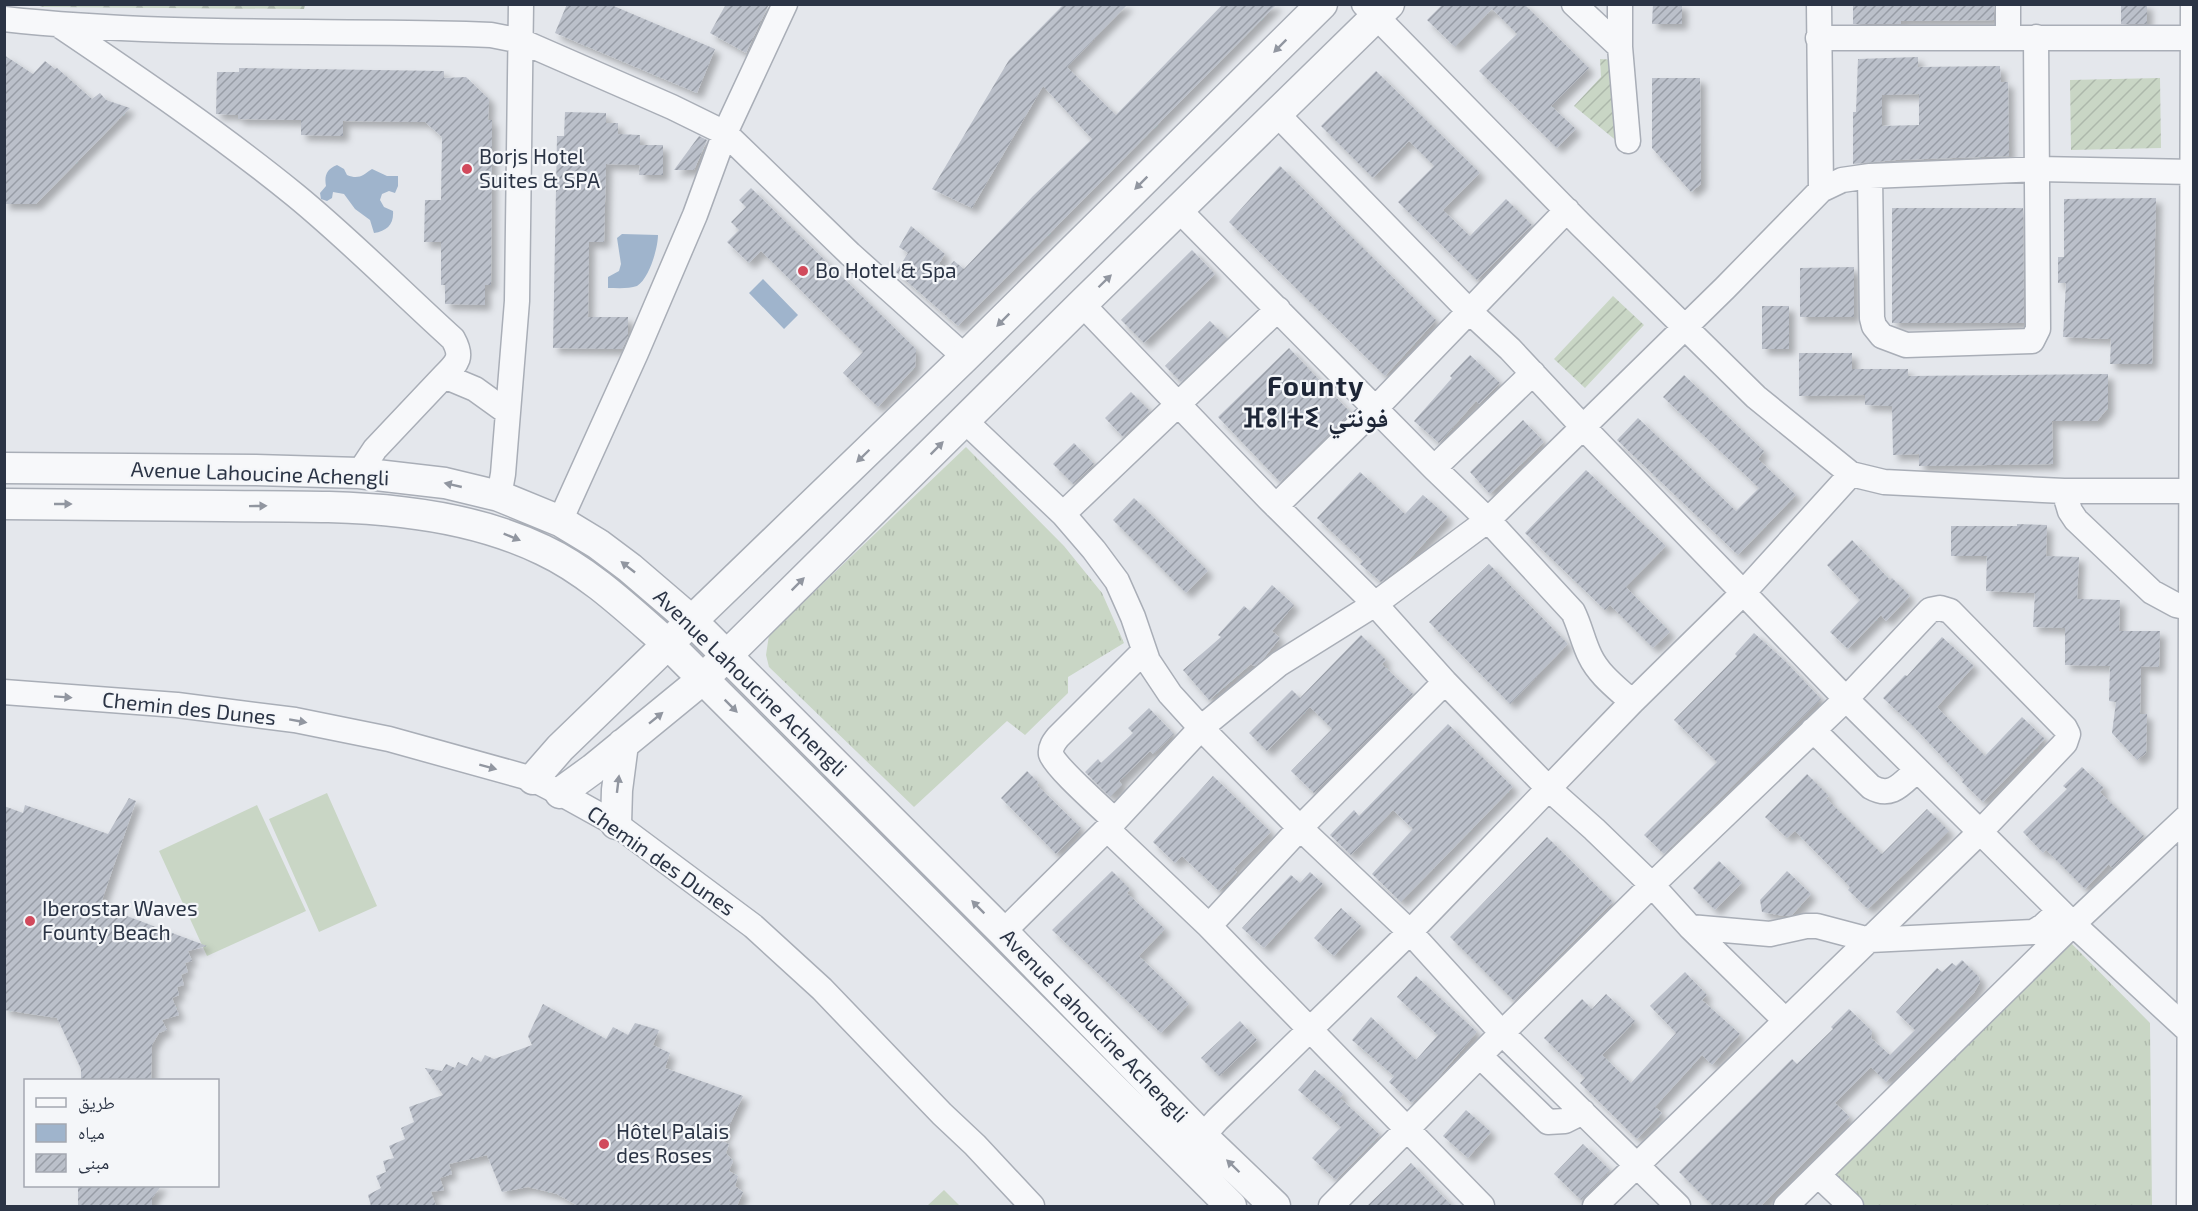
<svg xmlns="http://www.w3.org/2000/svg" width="2198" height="1211" font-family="'Exo 2','Noto Naskh Arabic','Noto Sans Tifinagh',sans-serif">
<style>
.grass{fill:url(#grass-tufts)}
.forest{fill:url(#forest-firs)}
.garden{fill:url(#garden-furrows)}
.pitch{fill:#c9d6c5}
.water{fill:#9fb4cc}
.building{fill:url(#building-hatch);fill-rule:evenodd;filter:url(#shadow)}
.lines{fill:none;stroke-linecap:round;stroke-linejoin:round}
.minor-casing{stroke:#a9aeb7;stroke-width:27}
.tertiary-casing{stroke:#a9aeb7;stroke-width:33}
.minor{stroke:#f7f8fa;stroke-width:24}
.tertiary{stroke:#f7f8fa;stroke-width:30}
.oneway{fill:#9196a0}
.poi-dot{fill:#d1495b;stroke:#f4f6f9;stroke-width:2}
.labels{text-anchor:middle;stroke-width:4.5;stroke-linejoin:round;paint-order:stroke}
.poi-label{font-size:21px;fill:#2b3445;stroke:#f4f6f9;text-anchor:start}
.street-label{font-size:21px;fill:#2b3445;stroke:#f4f6f9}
.district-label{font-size:27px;font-weight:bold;letter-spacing:1.5px;fill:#1d2536;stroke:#f4f6f9}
</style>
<defs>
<pattern id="grass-tufts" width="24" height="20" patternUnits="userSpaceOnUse" patternTransform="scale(1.5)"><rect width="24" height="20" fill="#c9d6c5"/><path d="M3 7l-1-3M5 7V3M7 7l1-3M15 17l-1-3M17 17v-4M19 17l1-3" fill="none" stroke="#adb8ab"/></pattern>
<pattern id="forest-firs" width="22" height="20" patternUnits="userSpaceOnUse" patternTransform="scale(1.5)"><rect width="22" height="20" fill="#c9d6c5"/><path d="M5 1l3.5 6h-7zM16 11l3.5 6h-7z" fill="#adb8ab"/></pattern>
<pattern id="garden-furrows" width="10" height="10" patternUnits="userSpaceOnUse" patternTransform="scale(1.5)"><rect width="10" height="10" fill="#c9d6c5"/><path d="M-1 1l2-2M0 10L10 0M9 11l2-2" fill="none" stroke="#adb8ab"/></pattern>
<pattern id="building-hatch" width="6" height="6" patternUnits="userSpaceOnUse" patternTransform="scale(1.5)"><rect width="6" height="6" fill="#bbc0ca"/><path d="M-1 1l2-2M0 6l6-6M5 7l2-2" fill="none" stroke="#989da6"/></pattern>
<filter id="shadow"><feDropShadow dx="5.5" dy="5.5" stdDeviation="3" flood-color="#0004"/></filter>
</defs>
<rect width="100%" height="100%" fill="#e4e7ec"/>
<path class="grass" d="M966 447 1064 546 1102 593 1124 643 1068 677V693L1025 735 1007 721 914 807 769 667 766 655 769 635Z
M2067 939 2150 1023 2152 1206H1865L1834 1173Z"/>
<path class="forest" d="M36 5 305 4V5L304 9 43 7Z"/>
<path class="garden" d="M1600 59 1616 60 1624 147 1574 106 1601 77Z
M2160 78 2161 148 2071 150 2070 80Z
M1613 296 1644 325 1585 388 1554 359Z"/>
<path class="pitch" d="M327 793 377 906 319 932 269 819Z
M257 805 306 911 207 956 159 851Z
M944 1190 960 1206H927Z"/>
<path class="water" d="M337 165 344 169 347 175C359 180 363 175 372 169L387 176H398V186L395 193 389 191 382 194 380 200 384 207 393 211C394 224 387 231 374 233L370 220 355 209 344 194 333 192 332 198 327 201 321 199 320 193 326 186C324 175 327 169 337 165Z
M622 234 658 235C658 248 649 279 637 286 629 289 617 288 608 288V277L619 271 621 264 617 238Z
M763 279 798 315 784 329 749 293Z"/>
<path class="building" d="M567 4H609L715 49 697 93 555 33Z
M726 4H769L746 53 710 33Z
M1064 4H1128L1067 67 1116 115 1223 4H1277L958 326 896 272 908 253 899 247 911 226 945 254 932 275 937 279 954 261 964 269 1033 196 1092 139 1043 86 972 208 932 189 1009 60Z
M1443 4H1524L1589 68 1551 106 1576 129 1557 148 1479 71 1517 34 1492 9 1455 47 1427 20Z
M1653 4H1682V24H1652Z
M1853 4H1994V20L1901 21V24H1853Z
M2121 4H2147V24H2121Z
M4 55 33 74 45 61 55 69 57 68 92 99 100 93 106 100 130 108 36 204H4Z
M1918 57V67L2000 66 2001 82H2008L2009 156 1896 160 1853 164V112H1856L1858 59ZM1919 94V125L1882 126V95Z
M239 68 444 71V78L466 77 489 99 488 120H492L491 285H485V305L445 304V285H441V242H424L425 200H441L442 137 425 122 343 121V136L301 135V120L238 119V115L216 114 217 72H239Z
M1376 71 1480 173 1443 210 1470 236 1506 199 1532 225 1477 280 1398 202 1434 166 1409 141 1373 178 1321 126Z
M1652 78H1700L1701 184 1691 192 1652 148Z
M565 112 606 113V123H618V134L640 135V145H663V175H639L640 165 606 164 604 242H589L588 317H628V336L622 349 553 348 557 136H564Z
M699 136 707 140 694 170H674Z
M1280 166 1436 320 1385 376 1229 222Z
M751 188 916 349 915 367 878 407 843 373 863 352 761 251 749 263 727 242 739 230 731 222 746 207 739 200Z
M2156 198 2152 364H2110L2111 339 2063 337 2066 283H2058V257H2064V199Z
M1892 208H2023L2024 323H1892Z
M1192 250 1215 274 1144 343 1121 320Z
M1854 267V317H1800V268Z
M1762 306H1789V349H1762Z
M1210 321 1227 338 1181 382 1165 366Z
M1289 348 1351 413 1280 482 1218 417Z
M1799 353H1852V369H1908V376L2108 374V408L2097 421H2052L2053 464 1919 466V454L1893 455 1892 406 1865 405V395L1799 396Z
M1470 355 1500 383 1479 404 1476 401 1439 443 1414 421 1452 378 1450 376Z
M1684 375 1764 451 1758 459 1796 495 1738 555 1617 440 1638 418 1736 511 1759 488 1663 397Z
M1131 392 1150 411 1123 437 1105 418Z
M1523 420 1544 442 1490 494 1470 472Z
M1074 443 1094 464 1073 484 1053 464Z
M1586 470 1666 546 1626 587 1670 632 1653 648 1610 605 1605 610 1525 533Z
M1360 472 1405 514 1423 495 1448 517 1405 564 1381 582 1360 564 1363 561 1317 518Z
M1134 498 1208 571 1186 593 1113 520Z
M2017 524 2047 525 2046 556 2079 557 2077 599 2120 600 2119 631H2160L2159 667 2141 666 2140 714H2147L2146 753 2137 760 2112 733 2116 702 2109 701 2110 666 2065 665V628L2033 627 2035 593 1986 591 1987 556H1951V526H2017Z
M1852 540 1890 580 1892 578 1910 596 1886 621 1881 615 1848 649 1830 632 1860 600 1827 565Z
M1489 564 1568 644 1510 704 1429 622Z
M1272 585 1294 605 1272 631 1280 638 1262 660 1254 666 1251 664 1209 700 1183 670 1221 637 1218 635 1244 606 1250 611Z
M1754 633 1786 662 1821 699 1664 854 1644 835 1717 762 1674 720 1737 656 1735 654Z
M1361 635 1386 660 1382 664 1413 694 1314 793 1291 771 1332 729 1310 707 1267 751 1249 733 1292 690 1300 698Z
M1942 637 1974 666 1937 707 1985 756 2022 717 2045 739 1983 802 1962 782 1964 780 1912 725 1883 698 1905 675 1907 676Z
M1149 708 1174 734 1153 754 1150 751 1119 781 1122 785 1110 797 1085 772 1098 759 1101 763 1133 733 1128 728Z
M1448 724 1513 787 1401 902 1372 874 1413 829 1393 810 1351 855 1330 835 1354 810 1359 816Z
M2082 767 2104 788 2100 792 2144 836 2112 868 2109 864 2085 889 2046 850 2043 853 2023 832 2067 789 2063 786Z
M1027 771 1039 783 1037 785 1081 828 1056 854 1001 798Z
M1807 774 1829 796 1826 798 1882 854 1927 809 1949 831 1868 909 1848 890 1850 887 1795 831 1787 838 1765 817Z
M1213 776 1271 832 1234 869 1237 872 1219 891 1182 856 1175 863 1153 842Z
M129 798 136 801 100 906 207 946 188 951 192 961 185 963 188 972 181 975 184 985 177 987 179 995 172 998 179 1015 162 1020 167 1030 159 1033 152 1045 151 1080H81V1069L57 1018 4 1010V806L23 813 25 805 108 834Z
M1547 837 1613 902 1514 1001 1450 937Z
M1719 861 1742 883 1715 910 1693 888Z
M1112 871 1130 889 1127 893 1165 929 1139 956 1189 1004 1161 1033 1052 930Z
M1787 871 1811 894 1792 915 1784 916 1762 912 1760 900Z
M1310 872 1323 884 1264 948 1242 928 1291 875 1300 883Z
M1341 908 1361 926 1334 956 1314 938Z
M1962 960 1979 977 1980 982 1974 993 1886 1082 1871 1067 1835 1103 1850 1117 1761 1206H1713L1679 1172 1792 1059 1797 1064 1833 1029 1831 1027 1849 1009 1872 1031 1871 1038 1890 1055 1915 1030 1896 1012 1937 968 1942 972 1952 963 1956 966Z
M1685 972 1707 995 1702 1000 1740 1034 1712 1065 1702 1055 1655 1107 1662 1113 1637 1139 1580 1083 1585 1078 1544 1038 1582 999 1592 1009 1606 994 1635 1021 1602 1055 1631 1083 1676 1033 1650 1006Z
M1416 976 1477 1032 1437 1079 1412 1103 1389 1082 1394 1076 1352 1040 1371 1017 1416 1060 1438 1035 1397 997Z
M543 1004 606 1039 613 1027 628 1035 635 1023 659 1030 653 1045 670 1053 665 1068 743 1096 722 1141 729 1144 726 1153 733 1161 729 1171 738 1176 735 1186 743 1192 737 1206H578L557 1194 528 1187 502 1192 487 1155 449 1164 452 1174 440 1178 444 1190 431 1192 436 1206H371L368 1195 381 1188 376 1176 386 1172 383 1161 394 1158 389 1146 405 1139 401 1128 414 1122 409 1107 443 1095 425 1068 442 1071 446 1064 455 1068 458 1062 467 1066 472 1057 481 1062 485 1055 494 1059 532 1045 528 1036Z
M1240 1021 1257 1040 1219 1076 1201 1058Z
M1315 1070 1343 1094 1340 1098 1380 1135 1336 1180 1312 1158 1341 1127 1298 1090Z
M1466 1110 1491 1132 1468 1158 1443 1136Z
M1583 1144 1610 1170 1581 1200 1554 1174Z
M1411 1163 1452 1206H1367L1390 1184Z
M78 1185H162L152 1198V1206H78Z"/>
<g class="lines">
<g class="minor-casing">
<path id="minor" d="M1364 4 1581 225 1756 397 1851 474 1884 482 2064 491H2194
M1574 4 1620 47
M1620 4V47L1628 141
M4 19C158 36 312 30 466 34L491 35 521 41 672 107 725 133 850 254 965 357
M59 25C139 79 220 134 295 195 350 240 400 291 453 339 463 357 458 362 444 376L475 389 507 412
M2008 37V4
M1818 38H2194
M1276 113 1469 311 1510 349 1583 427 1846 699 2073 924 2191 1033
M1870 176 1872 318 1874 326 1882 336 1906 345 2032 341 2038 329 2036 37
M1821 190 1842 180 1870 176 2038 169 2194 172
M1178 209 1434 468 1488 520 1573 612C1580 626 1583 642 1590 656 1599 675 1617 688 1632 702
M1082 304 1268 498 1375 604 1445 682 1505 744 1549 789 1594 829 1652 885 1690 927 1785 1020
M964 420 1063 514 1094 550 1117 581 1133 617 1148 661 1170 694 1201 728 1300 828 1410 932 1502 1033 1678 1206
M1434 468 1533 373
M359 473 375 449 444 376
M2064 491 2070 511 2076 520 2152 592 2176 605 2190 608
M499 496 503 474 517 301 521 4
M1276 506 1375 409 1567 210
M1063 514 1278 309
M560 521 636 353 695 215 725 133 785 4
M4 692 177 705 295 720 389 739 533 779 560 793 616 824 753 926 822 989 942 1114 975 1145 1032 1206
M1813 730 1871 787C1892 799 1902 783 1917 770
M1114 820C1102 808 1055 767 1051 754 1050 747 1054 742 1058 737L1144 651
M1107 829 1209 926 1482 1206
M1209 926 1300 828 1445 682
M1690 927 1770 934 1806 926H1817L1870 940 2033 932 2043 926 2059 911
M1003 932 1107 829 1201 728 1279 664 1375 604 1488 520 1725 288 1821 190 1819 4
M1480 1056 1548 1122 1565 1121 1583 1112
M1190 1150 1217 1120 1410 932 1632 702 1743 593 1851 474
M1818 1175 1851 1206
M1331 1206 1502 1033 1652 885 1846 699 1930 610 1940 608 1950 611 2065 728 2068 734 2065 743 1979 833 1595 1206
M1786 1206 2073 924 2191 813
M2189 1206 2193 4"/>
</g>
<g class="tertiary-casing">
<path id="tertiary" d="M4 468 256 470 359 473 445 483 499 496 560 521 598 544 630 568 693 622 1003 932 1203 1137 1275 1206
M4 504C77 505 150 506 222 506 330 507 443 502 543 550 590 572 630 611 669 645L1231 1206
M533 779 560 748 965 357 1322 4
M560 793 593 769 703 679 1082 304 1389 4
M616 824 617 790 623 744"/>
</g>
<use href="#minor" class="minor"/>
<use href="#tertiary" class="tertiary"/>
</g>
<defs><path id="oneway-solid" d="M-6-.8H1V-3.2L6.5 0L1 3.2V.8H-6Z" transform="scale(1.5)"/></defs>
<g class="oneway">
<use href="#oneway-solid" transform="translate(1280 46) rotate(135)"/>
<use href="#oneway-solid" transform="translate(1141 183) rotate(135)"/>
<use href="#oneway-solid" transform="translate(1105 281) rotate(-44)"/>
<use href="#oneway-solid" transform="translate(1003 320) rotate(135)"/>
<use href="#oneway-solid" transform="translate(937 448) rotate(-45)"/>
<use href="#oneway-solid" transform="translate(863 456) rotate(136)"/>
<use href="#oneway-solid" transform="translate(453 485) rotate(-167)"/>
<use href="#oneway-solid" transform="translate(63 504)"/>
<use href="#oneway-solid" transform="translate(258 506) rotate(-1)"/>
<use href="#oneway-solid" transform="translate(512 537) rotate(22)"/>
<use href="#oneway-solid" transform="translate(628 567) rotate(-142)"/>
<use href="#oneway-solid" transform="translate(798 584) rotate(-45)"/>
<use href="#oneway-solid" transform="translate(63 697) rotate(4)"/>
<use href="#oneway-solid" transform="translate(731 706) rotate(45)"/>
<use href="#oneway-solid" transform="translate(656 718) rotate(-39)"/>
<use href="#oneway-solid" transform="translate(298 721) rotate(10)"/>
<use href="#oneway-solid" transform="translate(488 767) rotate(15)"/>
<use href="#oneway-solid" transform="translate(618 784) rotate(-83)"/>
<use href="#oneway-solid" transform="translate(978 907) rotate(-135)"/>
<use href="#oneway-solid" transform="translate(1233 1166) rotate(-136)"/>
</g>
<g class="poi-dot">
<circle cx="467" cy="169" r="6"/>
<circle cx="803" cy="271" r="6"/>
<circle cx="30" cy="921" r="6"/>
<circle cx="604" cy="1144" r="6"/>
</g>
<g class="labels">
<g class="poi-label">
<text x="479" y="164">Borjs Hotel<tspan x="479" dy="24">Suites &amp; SPA</tspan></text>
<text x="815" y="278">Bo Hotel &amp; Spa</text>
<text x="42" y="916">Iberostar Waves<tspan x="42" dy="24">Founty Beach</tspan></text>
<text x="616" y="1139">Hôtel Palais<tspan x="616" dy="24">des Roses</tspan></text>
</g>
<g class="street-label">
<text transform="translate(260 474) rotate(2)" y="7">Avenue Lahoucine Achengli</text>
<text transform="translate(750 683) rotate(44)" y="7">Avenue Lahoucine Achengli</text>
<text transform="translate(189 709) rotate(6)" y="7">Chemin des Dunes</text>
<text transform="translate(661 861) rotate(35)" y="7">Chemin des Dunes</text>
<text transform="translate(1094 1026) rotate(46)" y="7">Avenue Lahoucine Achengli</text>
</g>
<g class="district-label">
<text x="1316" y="396">Founty<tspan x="1316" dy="31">ⴼⵓⵏⵜⵉ فونتي</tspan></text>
</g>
</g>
<rect width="2198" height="1211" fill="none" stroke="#2b3445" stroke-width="12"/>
<rect x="24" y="1079" width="195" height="108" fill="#f4f6f9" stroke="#a4a8b1" stroke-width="1.5"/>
<rect x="36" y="1098" width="30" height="9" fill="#f7f8fa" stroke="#a4a8b1" stroke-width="1.5"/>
<text x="78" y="1109" font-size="18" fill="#2b3445">طريق</text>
<rect x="36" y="1124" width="30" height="18" fill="#9fb4cc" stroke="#a4a8b1" stroke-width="1.5"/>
<text x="78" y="1139" font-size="18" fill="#2b3445">مياه</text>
<rect x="36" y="1154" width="30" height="18" fill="url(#building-hatch)" stroke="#a4a8b1" stroke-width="1.5"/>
<text x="78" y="1169" font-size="18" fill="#2b3445">مبنى</text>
</svg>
